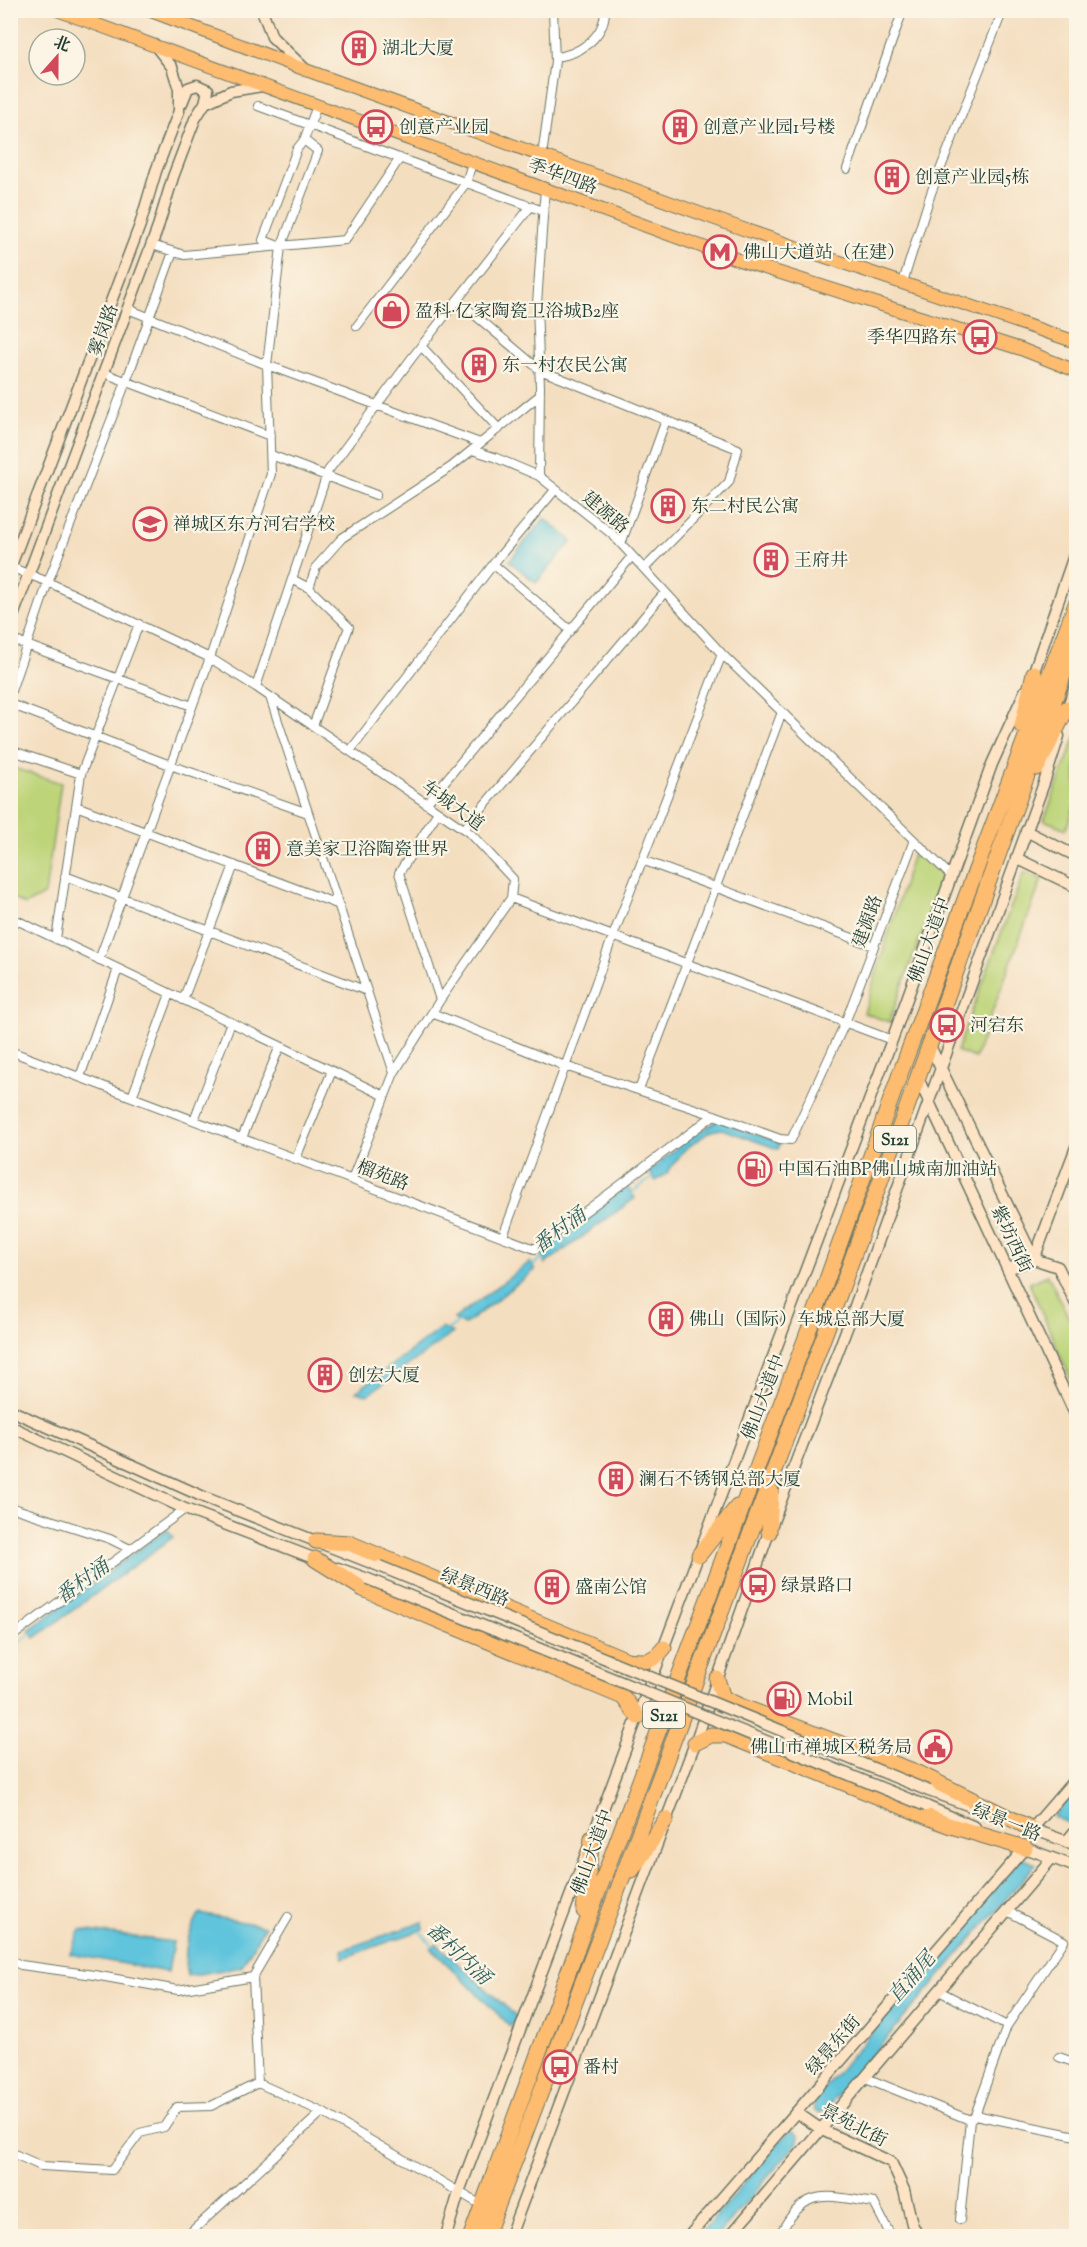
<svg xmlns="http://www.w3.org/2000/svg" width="1087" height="2247" font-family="'Sorts Mill Goudy','Noto Serif SC',serif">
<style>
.green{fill:#bdd479;stroke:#6e8856;stroke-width:1.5}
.water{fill:#5ec4dc;stroke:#3e8088;stroke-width:1.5}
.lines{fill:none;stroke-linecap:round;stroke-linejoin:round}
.stream{stroke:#5ec4dc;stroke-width:2}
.street-casing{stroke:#6a7565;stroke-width:10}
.secondary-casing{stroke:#6a7565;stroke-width:13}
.primary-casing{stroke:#6a7565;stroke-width:14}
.highway-casing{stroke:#6a7565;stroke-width:17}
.street{stroke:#fff;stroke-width:8}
.secondary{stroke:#fee4c5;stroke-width:10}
.primary{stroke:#fdbc6f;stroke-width:12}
.highway{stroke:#fdbc6f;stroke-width:15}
.secondary-bridge-casing{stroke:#6a7565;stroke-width:13;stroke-linecap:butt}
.secondary-bridge{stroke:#fee4c5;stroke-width:10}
.labels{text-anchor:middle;stroke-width:4.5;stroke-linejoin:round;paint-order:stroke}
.shield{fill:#fcf5e5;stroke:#617469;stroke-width:1.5}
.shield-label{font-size:16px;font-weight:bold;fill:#1f3d34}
.poi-label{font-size:18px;fill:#1f3d34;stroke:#fcf5e5;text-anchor:start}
.street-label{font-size:18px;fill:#1f3d34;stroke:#fcf5e5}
.water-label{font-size:20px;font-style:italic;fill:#2f5f5e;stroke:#fcf5e5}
</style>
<rect width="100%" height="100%" fill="#fcf5e5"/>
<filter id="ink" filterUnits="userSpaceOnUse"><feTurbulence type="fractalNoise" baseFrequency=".0167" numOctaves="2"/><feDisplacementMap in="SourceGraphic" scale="12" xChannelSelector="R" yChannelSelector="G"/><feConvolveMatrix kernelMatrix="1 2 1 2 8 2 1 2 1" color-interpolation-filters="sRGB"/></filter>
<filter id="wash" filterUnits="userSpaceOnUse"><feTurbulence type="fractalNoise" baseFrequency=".008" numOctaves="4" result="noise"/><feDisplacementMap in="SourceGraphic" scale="24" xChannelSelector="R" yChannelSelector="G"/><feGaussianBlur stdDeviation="1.35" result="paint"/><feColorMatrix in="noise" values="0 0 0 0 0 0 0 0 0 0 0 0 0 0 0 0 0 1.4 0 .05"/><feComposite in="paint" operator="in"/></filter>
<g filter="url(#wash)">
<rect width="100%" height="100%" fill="#f4dec0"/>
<path class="green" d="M1076 736V802L1066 829 1044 820Z
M10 767 61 783 45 894 25 905 11 897Z
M915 847 944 874 889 1022 864 1013Z
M1024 872 1042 879 975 1058 957 1051Z
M1048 1275 1076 1333V1391L1029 1283Z"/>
<path class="water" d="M545 518 572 541 536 583 509 561Z
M718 1120 780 1143 778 1149 722 1129 711 1131 684 1150 667 1173 656 1181 649 1172 686 1140Z
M627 1186 635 1198 545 1264 541 1253 545 1247Z
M530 1262 535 1270 464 1325 454 1319Z
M441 1328 453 1333 367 1395 356 1392Z
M167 1529 173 1537 35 1638 29 1630Z
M1076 1790V1814L1069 1823 1053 1817Z
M1021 1858 1036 1864 825 2110 820 2113 814 2111 813 2101Z
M199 1914 265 1926 241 1967 187 1976C182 1954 188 1933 199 1914Z
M423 1922 424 1929 343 1958 342 1950Z
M80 1930 173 1942 168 1972 70 1954Z
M437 1944 518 2018 510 2026 431 1948Z
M792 2130 799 2135 798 2142 717 2236H699L788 2132Z"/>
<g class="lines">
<path class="stream" d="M631 1193 656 1175
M530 1268 544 1256
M446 1331 461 1320
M10 1649 32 1633
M418 1929 434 1947"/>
</g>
</g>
<g filter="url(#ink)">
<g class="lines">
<g class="street-casing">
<path id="street" d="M555 57C579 55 605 37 605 10
M258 106 543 211
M304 140 317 106
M542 156 555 61 553 10
M847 169 903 10
M152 245 184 255 345 240 400 158
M903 282 931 193 1003 10
M457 300 540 370 738 449 729 482 644 569
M128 309 267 365 480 443
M357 326 466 183 472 163
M421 346 499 429
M104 373 270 436
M271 455 376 495
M539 476 540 387 537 304 545 188
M621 544 666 420
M493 564 570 630
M10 567 48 582 210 658 256 687 471 834 513 879 511 898 892 1040
M292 579 309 588
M10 639 192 706
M256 687 328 471 411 359 531 206
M10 694 48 582 126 382 173 252
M270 697 394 1073
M10 704 170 765 308 813
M313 726 349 627 309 588 316 567 342 538 451 467 540 395
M10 750 81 774 56 939
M350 751 498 558 555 490
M81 774 139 624
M426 804 632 556
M76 806 337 904
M438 812 399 873 440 1000
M464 829 665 592
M914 840 951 876
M642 860 874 946
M65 876 367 991
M10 917 385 1096
M99 960 210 658 271 474 267 365 281 247 318 151 304 140 297 149 263 240 281 247
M183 1000 234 865
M432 1013 565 1066 714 1115 780 1139 791 1140 845 1023 914 840 722 654 613 535 539 476 494 457 472 450
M10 1051 535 1249 714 1115
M80 1077 118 969
M639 1090 782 712
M132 1097 170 994
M194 1120 231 1022
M242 1138 280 1046
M296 1158 332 1071
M352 1179 394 1073 440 1000 511 898
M503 1236 613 936 722 654
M10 1507 110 1539 130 1549
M10 1638 185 1509
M10 1960 21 1965 94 1975 178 1990 253 1977 288 1917
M939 1991 1007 2026
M1059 2057 1076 2063
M866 2078 970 2120
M258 2083 322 2112 483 2206
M975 2115 1076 2136
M10 2152 41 2166 112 2170 140 2133 164 2127 177 2107 211 2106 258 2083 253 1977
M960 2220 970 2120 975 2115 1007 2026 1064 1941 1007 1911
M189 2234 322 2112
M779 2236C805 2186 824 2195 874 2203L891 2236"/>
</g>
<g class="secondary-casing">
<path id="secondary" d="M262 10 272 37 304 68
M182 103 188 88 197 85 208 90 205 103
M10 568 140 225 156 171 179 111V89L172 67 157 48
M10 624 157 230 173 177 195 119 205 103 231 91 262 86
M1032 677 1076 550
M1065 715 1076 684
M1026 831 1076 856
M1016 858 1076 887
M929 1044 1034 1259 1058 1267 1076 1304
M917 1076 1076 1416
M1008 1269 1034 1259 1076 1147
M10 1410 206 1498 379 1566
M10 1426 185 1509 321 1561
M338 1568 368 1579
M929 1791 973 1807
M926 1806 975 1827
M1027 1827 1076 1845
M1032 1829 1076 1778
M1066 1842 1076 1830
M1020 1846 1076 1867
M796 2112 822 2130 891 2162 904 2190 912 2224 918 2236
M446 2236 459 2192 892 1040 992 764 1025 691
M510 2236 695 1743 769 1532 847 1328 1044 783 1059 736
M689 2236 1025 1848
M730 2236 1052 1858"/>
</g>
<g class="primary-casing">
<path id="primary" d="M57 10 736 259 1021 349 1076 371
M148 10 306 70 743 229 1076 342"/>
</g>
<g class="highway-casing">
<path id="highway" d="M1022 726 1034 673
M1037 768 1067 708
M769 1532 771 1491
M316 1541 349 1543 627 1660C646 1662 652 1663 664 1648
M699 1555 737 1507
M315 1559 363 1589 623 1697 638 1717
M717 1679 723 1698 740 1706 916 1772 1032 1829
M695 1743 711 1735H726L948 1825 1025 1848
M632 1870 666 1819
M584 1911 592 1838
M471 2236 582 1935 814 1316 900 1074 983 851 1076 604
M486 2236 618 1889 830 1320 1076 640"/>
</g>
<use href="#street" class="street"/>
<use href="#secondary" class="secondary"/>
<use href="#primary" class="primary"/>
<use href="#highway" class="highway"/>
<g class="secondary-bridge-casing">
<path id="secondary-bridge" d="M379 1566 929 1791
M368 1579 926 1806"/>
</g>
<use href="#secondary-bridge" class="secondary-bridge"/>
</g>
</g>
<defs>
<g id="building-ring" transform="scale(1.725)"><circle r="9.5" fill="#fcf5e5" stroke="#d1495b" stroke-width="1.5"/><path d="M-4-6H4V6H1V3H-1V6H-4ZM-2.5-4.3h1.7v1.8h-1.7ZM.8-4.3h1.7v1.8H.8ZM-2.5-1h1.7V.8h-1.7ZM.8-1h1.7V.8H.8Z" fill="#d1495b"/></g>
<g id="bus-ring" transform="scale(1.725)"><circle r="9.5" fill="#fcf5e5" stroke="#d1495b" stroke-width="1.5"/><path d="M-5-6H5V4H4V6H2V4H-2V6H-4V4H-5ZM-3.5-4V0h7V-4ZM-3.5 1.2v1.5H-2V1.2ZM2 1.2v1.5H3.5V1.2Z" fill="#d1495b"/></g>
<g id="metro-ring" transform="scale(1.725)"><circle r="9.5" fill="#fcf5e5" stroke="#d1495b" stroke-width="1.5"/><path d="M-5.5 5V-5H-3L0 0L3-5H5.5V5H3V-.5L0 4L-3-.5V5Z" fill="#d1495b"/></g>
<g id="shop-ring" transform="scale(1.725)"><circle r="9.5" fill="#fcf5e5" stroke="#d1495b" stroke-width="1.5"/><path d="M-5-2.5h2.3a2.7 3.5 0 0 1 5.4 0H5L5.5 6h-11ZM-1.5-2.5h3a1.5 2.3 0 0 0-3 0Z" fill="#d1495b"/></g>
<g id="school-ring" transform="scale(1.725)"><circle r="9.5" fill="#fcf5e5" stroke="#d1495b" stroke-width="1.5"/><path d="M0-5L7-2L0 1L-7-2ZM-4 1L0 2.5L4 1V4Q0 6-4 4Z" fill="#d1495b"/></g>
<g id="fuel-ring" transform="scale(1.725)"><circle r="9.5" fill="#fcf5e5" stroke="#d1495b" stroke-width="1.5"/><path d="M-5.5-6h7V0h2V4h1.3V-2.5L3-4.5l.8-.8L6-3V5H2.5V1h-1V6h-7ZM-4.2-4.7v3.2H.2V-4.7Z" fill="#d1495b"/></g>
<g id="civic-ring" transform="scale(1.725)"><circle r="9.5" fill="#fcf5e5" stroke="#d1495b" stroke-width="1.5"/><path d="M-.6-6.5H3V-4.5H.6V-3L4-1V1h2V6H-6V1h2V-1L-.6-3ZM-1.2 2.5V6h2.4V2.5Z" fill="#d1495b"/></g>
</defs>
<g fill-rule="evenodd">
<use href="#building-ring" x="359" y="48"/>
<use href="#bus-ring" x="376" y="127"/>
<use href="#building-ring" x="680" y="127"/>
<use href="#building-ring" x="892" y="177"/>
<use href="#metro-ring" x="720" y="252"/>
<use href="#shop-ring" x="392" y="311"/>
<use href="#bus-ring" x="980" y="337"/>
<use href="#building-ring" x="479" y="365"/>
<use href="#building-ring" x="668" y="506"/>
<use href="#school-ring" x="150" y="524"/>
<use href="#building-ring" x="771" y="560"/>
<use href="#building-ring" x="263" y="849"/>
<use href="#bus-ring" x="947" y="1025"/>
<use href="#fuel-ring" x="755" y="1169"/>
<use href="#building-ring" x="666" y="1319"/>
<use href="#building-ring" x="325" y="1375"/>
<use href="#building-ring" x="616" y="1479"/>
<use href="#bus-ring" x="758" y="1585"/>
<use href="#building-ring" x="552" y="1587"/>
<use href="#fuel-ring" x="784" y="1699"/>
<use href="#civic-ring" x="935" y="1747"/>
<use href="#bus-ring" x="560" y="2067"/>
</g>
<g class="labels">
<g class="shield">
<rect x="874" y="1126" width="42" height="26" rx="4.5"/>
<rect x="643" y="1702" width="42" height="26" rx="4.5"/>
</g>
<g class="shield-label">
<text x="895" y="1145">S121</text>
<text x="664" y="1721">S121</text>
</g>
<g class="poi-label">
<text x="382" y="54">湖北大厦</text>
<text x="399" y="133">创意产业园</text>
<text x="703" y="133">创意产业园1号楼</text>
<text x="915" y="183">创意产业园5栋</text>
<text x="743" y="258">佛山大道站（在建）</text>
<text x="415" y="317">盈科·亿家陶瓷卫浴城B2座</text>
<text x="957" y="343" text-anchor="end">季华四路东</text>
<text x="502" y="371">东一村农民公寓</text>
<text x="691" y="512">东二村民公寓</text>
<text x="173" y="530">禅城区东方河宕学校</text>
<text x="794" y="566">王府井</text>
<text x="286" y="855">意美家卫浴陶瓷世界</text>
<text x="970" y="1031">河宕东</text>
<text x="778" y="1175">中国石油BP佛山城南加油站</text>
<text x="689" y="1325">佛山（国际）车城总部大厦</text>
<text x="348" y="1381">创宏大厦</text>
<text x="639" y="1485">澜石不锈钢总部大厦</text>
<text x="781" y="1591">绿景路口</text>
<text x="575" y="1593">盛南公馆</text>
<text x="807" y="1705">Mobil</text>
<text x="912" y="1753" text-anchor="end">佛山市禅城区税务局</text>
<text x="583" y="2073">番村</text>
</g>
<g class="street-label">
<text transform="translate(563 176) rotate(20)" y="6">季华四路</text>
<text transform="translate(103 330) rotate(-70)" y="6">雾岗路</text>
<text transform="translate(606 512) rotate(40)" y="6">建源路</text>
<text transform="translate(453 805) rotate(36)" y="6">车城大道</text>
<text transform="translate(867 921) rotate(-70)" y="6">建源路</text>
<text transform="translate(929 940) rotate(-70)" y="6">佛山大道中</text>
<text transform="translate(383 1175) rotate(21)" y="6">榴苑路</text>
<text transform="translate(1012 1239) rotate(65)" y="6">紫坊西街</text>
<text transform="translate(763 1397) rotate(-69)" y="6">佛山大道中</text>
<text transform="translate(475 1587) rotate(22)" y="6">绿景西路</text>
<text transform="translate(1007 1822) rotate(22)" y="6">绿景一路</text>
<text transform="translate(592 1852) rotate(-70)" y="6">佛山大道中</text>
<text transform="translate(833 2045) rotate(-49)" y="6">绿景东街</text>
<text transform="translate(854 2125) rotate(27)" y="6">景苑北街</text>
</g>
<g class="water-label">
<text transform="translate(559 1230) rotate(-37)" y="7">番村涌</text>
<text transform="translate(82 1581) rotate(-36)" y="7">番村涌</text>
<text transform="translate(459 1953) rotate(43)" y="7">番村内涌</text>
<text transform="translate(911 1977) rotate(-49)" y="7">直涌尾</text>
</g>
</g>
<rect width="1087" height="2247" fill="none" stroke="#fcf5e5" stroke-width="36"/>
<g transform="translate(57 57) rotate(21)"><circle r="28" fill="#fcf5e5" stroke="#a4ab9e" stroke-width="1.5"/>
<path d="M0-4.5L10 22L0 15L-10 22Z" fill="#d1495b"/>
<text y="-9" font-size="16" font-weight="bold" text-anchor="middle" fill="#1f3d34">北</text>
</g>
</svg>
